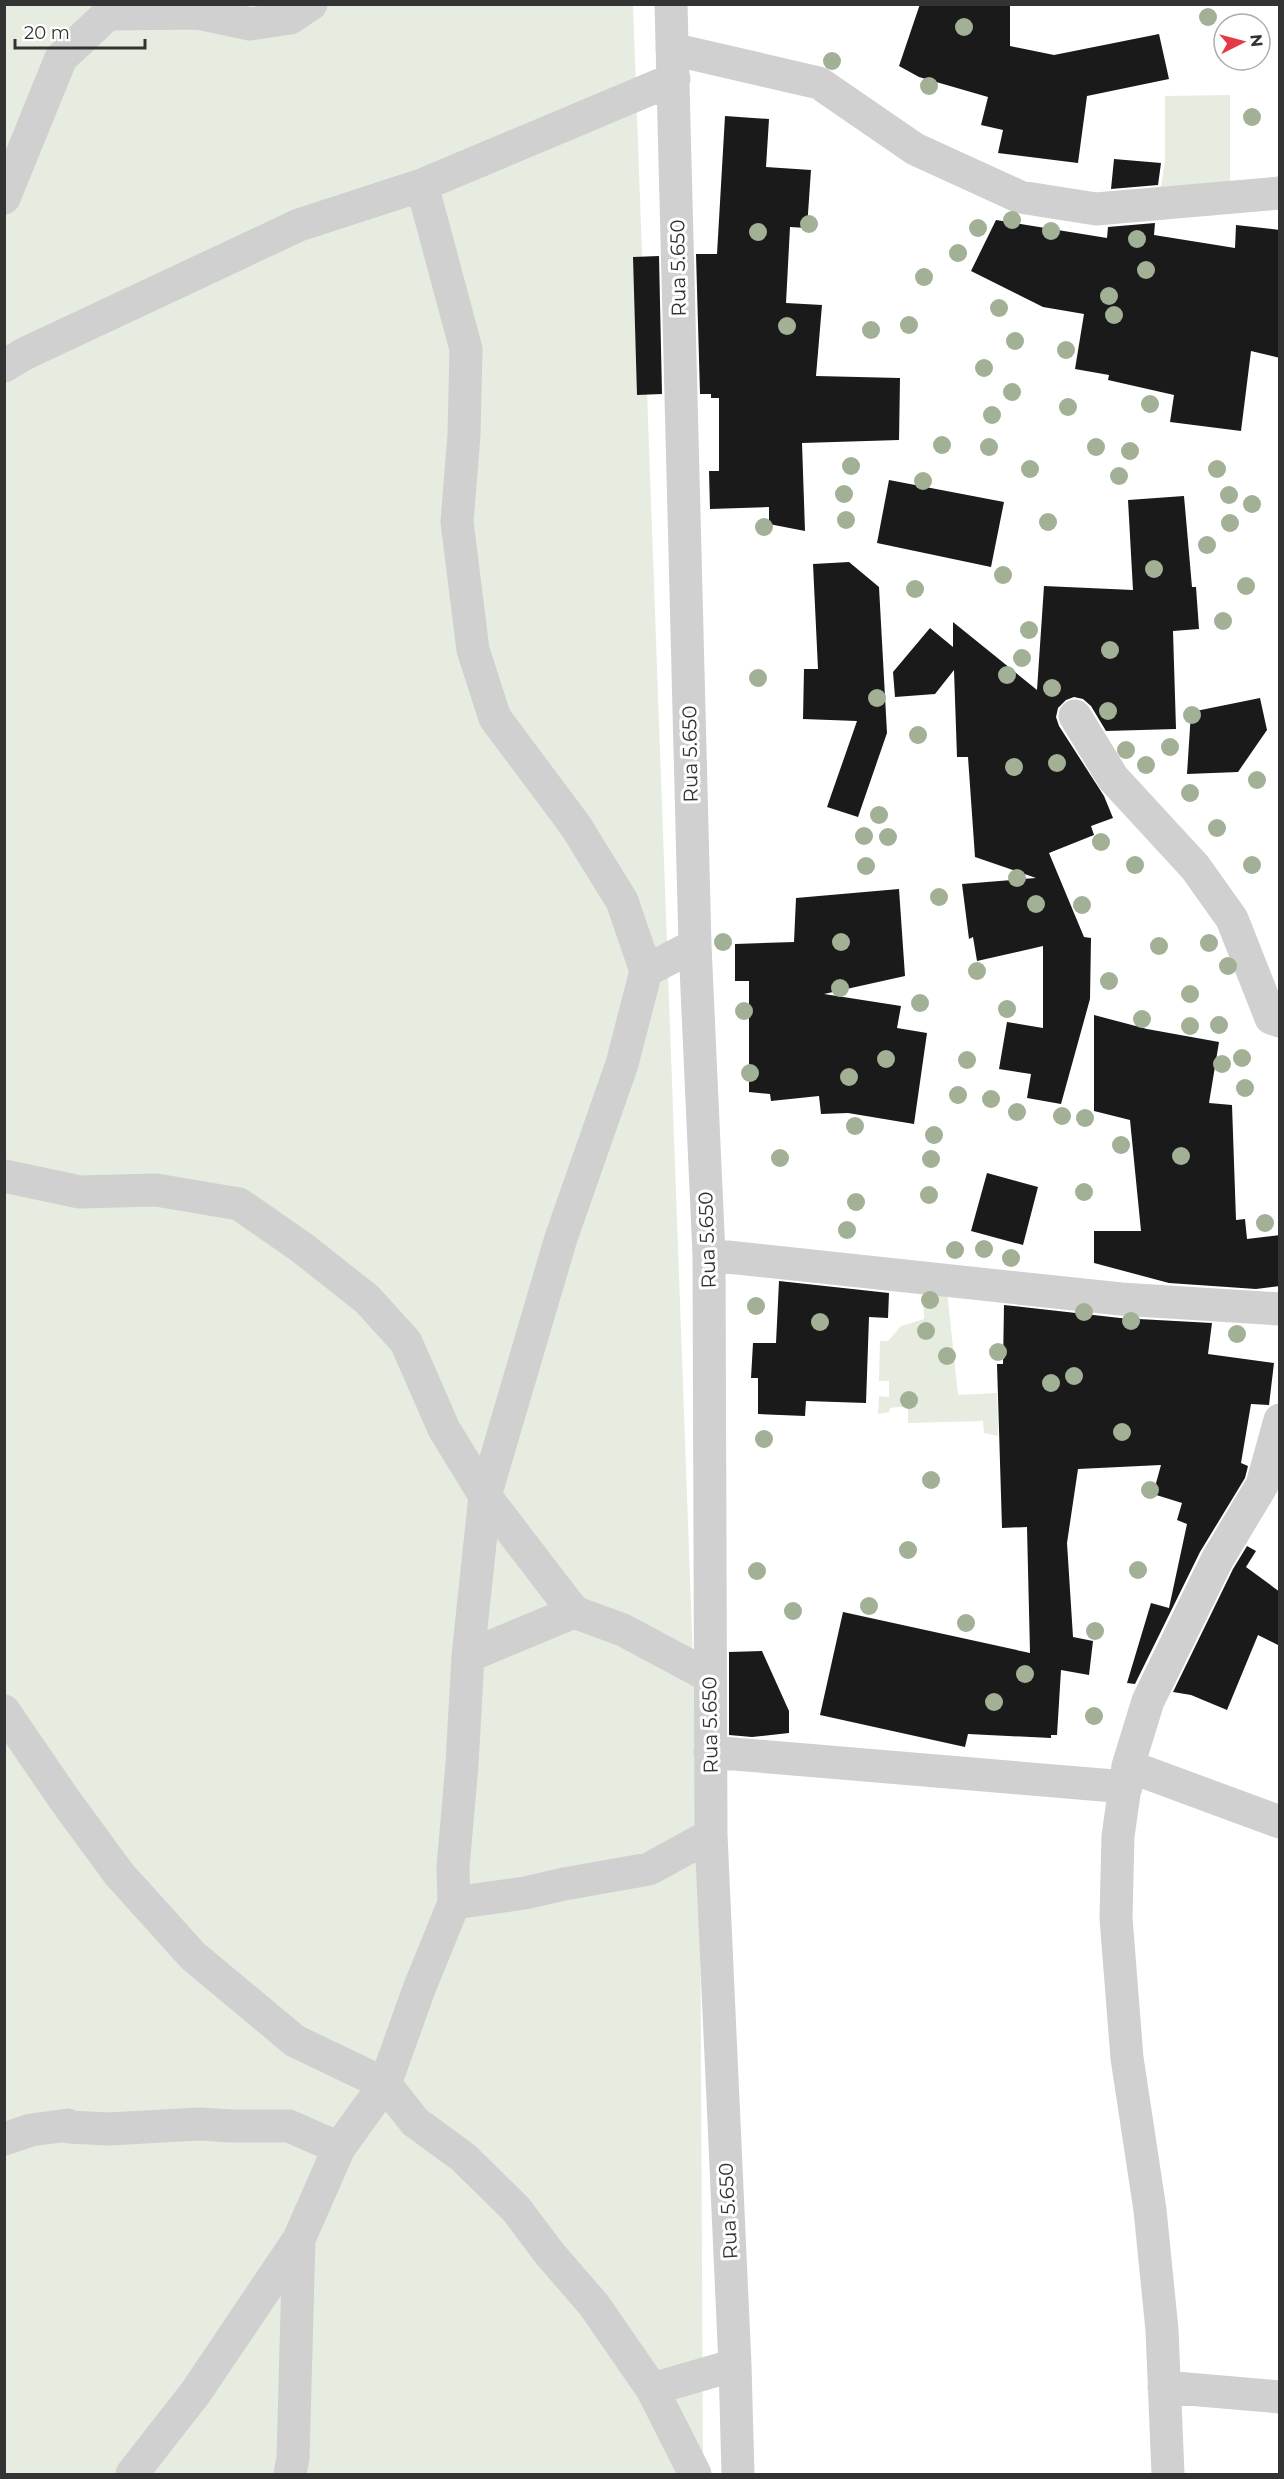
<svg xmlns="http://www.w3.org/2000/svg" width="1284" height="2479" font-family="Montserrat,sans-serif">
<style>
.green{fill:#e6ecdf}
.building{fill:#1a1a1a}
.lines{fill:none;stroke-linecap:round;stroke-linejoin:round}
.street{stroke:#d0d0d0;stroke-width:33}
.tree{fill:#a2b095}
.labels{text-anchor:middle;stroke-width:6;stroke-linejoin:round;paint-order:stroke}
.street-label{font-size:20px;fill:#333;stroke:#fff}
</style>
<rect width="100%" height="100%" fill="#fff"/>
<path class="green" d="M5 5H633L700 1855 703 2474H5Z
M1230 95V183L1161 187 1165 160V96Z
M923 1288 947 1291 958 1395 997 1393 998 1436 984 1433 983 1421 908 1423V1406L890 1408 889 1412 878 1414 879 1396 889 1397V1381H879L880 1341H888L901 1326 924 1319Z"/>
<path class="building" d="M920 4 1010 6V46L1054 55 1159 34 1169 79 1087 96 1078 163 998 153 1003 130 981 125 988 97 919 77 899 66Z
M725 116 769 119 766 167 811 170 807 228 790 227 786 303 822 305 816 376 900 378 899 440 802 443 805 531 769 524V507L710 509 709 471H719V398H711V394H700L696 254H717Z
M1114 159 1161 163 1158 185 1111 189Z
M996 220 1107 238 1108 227 1155 223 1154 235 1235 248 1236 225 1280 230V358L1251 351 1241 431 1170 422 1174 395 1108 380 1109 375 1075 369 1084 314 1043 307 971 271Z
M659 256 662 394 637 395 633 257Z
M889 480 1004 502 991 567 877 543Z
M1184 496 1192 587H1196L1199 629 1173 631 1176 729 1106 731 1091 706 1083 699 1074 697 1066 700 1058 708 1056 717 1059 726 1104 796 1113 818 1091 826 1094 835 1049 853 1084 937 1091 938 1090 999 1061 1104 1027 1098 1031 1074 999 1069 1007 1022 1043 1028V946L977 961 973 937 969 939 962 884 1036 878 975 857 968 757H957L954 670 935 694 895 697 893 672 930 628 953 647V622L1037 690 1044 586 1133 590 1128 500Z
M849 562 879 587 887 733 858 817 827 807 857 721 803 719 804 669H818L813 564Z
M1260 698 1267 730 1238 772 1187 774 1191 712Z
M899 889 905 976 824 994 901 1006 897 1028 927 1033 914 1124 848 1113 821 1114 819 1096 771 1101 770 1094 749 1092V981H735V944L794 942 796 898Z
M1094 1015 1147 1029 1219 1042 1209 1103 1232 1105 1236 1220 1245 1219 1247 1239 1280 1235V1286L1256 1289 1169 1283 1094 1263V1231H1141L1130 1120 1094 1111Z
M987 1173 1038 1187 1023 1245 971 1231Z
M779 1281 889 1293 888 1318 869 1317 866 1403 806 1401 805 1416 758 1414V1378H751L753 1343H776Z
M1004 1305 1120 1318 1212 1323 1208 1354 1274 1363 1269 1405 1251 1404 1241 1463 1248 1466 1245 1478 1200 1552 1135 1684 1127 1683 1151 1603 1169 1608 1187 1524 1177 1520 1182 1503 1153 1494 1161 1465 1078 1469 1067 1543 1073 1637 1093 1641 1089 1675 1061 1670 1057 1735H1051V1738L968 1734 965 1747 820 1715 843 1612 1030 1653 1027 1527 1002 1528 997 1364H1003Z
M1247 1546 1256 1551 1246 1567 1280 1592V1646L1258 1635 1227 1710 1191 1695 1173 1692 1233 1569Z
M762 1651 789 1711V1733L752 1737 729 1735V1652Z"/>
<g class="lines">
<path class="street" d="M671 4 695 945 709 1255 711 1835 735 2365 738 2474
M672 49 819 83 915 149 1020 197 1096 209 1280 193
M422 185 466 349 464 435 457 522 473 650 495 718 575 825 622 901 646 971
M4 198 61 58 108 14 198 13 250 24 290 18 311 4
M4 366 24 354 299 225 422 185 674 79
M1075 716 1113 778 1195 867 1232 919 1271 1018 1280 1021
M4 1176 80 1192 156 1190 239 1204 301 1247 367 1299 406 1342 444 1429 485 1496 574 1612 623 1630 709 1676
M709 1255 1121 1299 1280 1309
M468 1656 574 1612
M4 1711 64 1799 119 1874 193 1956 295 2041 385 2084 415 2122 463 2157 516 2209 549 2253 594 2305 652 2389 695 2474
M710 1752 1126 1787
M1128 1766 1280 1822
M454 1903 525 1893 564 1884 649 1869 711 1835
M4 2139 31 2130 68 2125 69 2127 109 2129 199 2124 232 2126H289L339 2148
M1164 2387 1280 2397
M652 2389 735 2365
M132 2474 196 2392 299 2239 339 2148 385 2084 419 1989 454 1903 453 1867 462 1764 468 1656 485 1496 561 1238 622 1064 646 971 695 945
M290 2474 293 2458 299 2239
M1168 2474 1162 2330 1150 2210 1127 2058 1116 1918 1118 1836 1128 1766 1148 1701 1217 1560 1262 1485 1280 1420"/>
</g>
<g class="tree">
<circle cx="1208" cy="17" r="9"/>
<circle cx="964" cy="27" r="9"/>
<circle cx="832" cy="61" r="9"/>
<circle cx="929" cy="86" r="9"/>
<circle cx="1252" cy="117" r="9"/>
<circle cx="1012" cy="220" r="9"/>
<circle cx="809" cy="224" r="9"/>
<circle cx="978" cy="228" r="9"/>
<circle cx="1051" cy="231" r="9"/>
<circle cx="758" cy="232" r="9"/>
<circle cx="1137" cy="239" r="9"/>
<circle cx="958" cy="253" r="9"/>
<circle cx="1146" cy="270" r="9"/>
<circle cx="924" cy="277" r="9"/>
<circle cx="1109" cy="296" r="9"/>
<circle cx="999" cy="308" r="9"/>
<circle cx="1114" cy="315" r="9"/>
<circle cx="909" cy="325" r="9"/>
<circle cx="787" cy="326" r="9"/>
<circle cx="871" cy="330" r="9"/>
<circle cx="1015" cy="341" r="9"/>
<circle cx="1066" cy="350" r="9"/>
<circle cx="984" cy="368" r="9"/>
<circle cx="1012" cy="392" r="9"/>
<circle cx="1150" cy="404" r="9"/>
<circle cx="1068" cy="407" r="9"/>
<circle cx="992" cy="415" r="9"/>
<circle cx="942" cy="445" r="9"/>
<circle cx="989" cy="447" r="9"/>
<circle cx="1096" cy="447" r="9"/>
<circle cx="1130" cy="451" r="9"/>
<circle cx="851" cy="466" r="9"/>
<circle cx="1030" cy="469" r="9"/>
<circle cx="1217" cy="469" r="9"/>
<circle cx="1119" cy="476" r="9"/>
<circle cx="923" cy="481" r="9"/>
<circle cx="844" cy="494" r="9"/>
<circle cx="1229" cy="495" r="9"/>
<circle cx="1252" cy="504" r="9"/>
<circle cx="846" cy="520" r="9"/>
<circle cx="1048" cy="522" r="9"/>
<circle cx="1230" cy="523" r="9"/>
<circle cx="764" cy="527" r="9"/>
<circle cx="1207" cy="545" r="9"/>
<circle cx="1154" cy="569" r="9"/>
<circle cx="1003" cy="575" r="9"/>
<circle cx="1246" cy="586" r="9"/>
<circle cx="915" cy="589" r="9"/>
<circle cx="1223" cy="621" r="9"/>
<circle cx="1029" cy="630" r="9"/>
<circle cx="1110" cy="650" r="9"/>
<circle cx="1022" cy="658" r="9"/>
<circle cx="1007" cy="675" r="9"/>
<circle cx="758" cy="678" r="9"/>
<circle cx="1052" cy="688" r="9"/>
<circle cx="877" cy="698" r="9"/>
<circle cx="1108" cy="711" r="9"/>
<circle cx="1192" cy="715" r="9"/>
<circle cx="918" cy="735" r="9"/>
<circle cx="1170" cy="747" r="9"/>
<circle cx="1126" cy="750" r="9"/>
<circle cx="1057" cy="763" r="9"/>
<circle cx="1146" cy="765" r="9"/>
<circle cx="1014" cy="767" r="9"/>
<circle cx="1257" cy="780" r="9"/>
<circle cx="1190" cy="793" r="9"/>
<circle cx="879" cy="815" r="9"/>
<circle cx="1217" cy="828" r="9"/>
<circle cx="864" cy="836" r="9"/>
<circle cx="888" cy="837" r="9"/>
<circle cx="1101" cy="842" r="9"/>
<circle cx="1135" cy="865" r="9"/>
<circle cx="1252" cy="865" r="9"/>
<circle cx="866" cy="866" r="9"/>
<circle cx="1017" cy="878" r="9"/>
<circle cx="939" cy="897" r="9"/>
<circle cx="1036" cy="904" r="9"/>
<circle cx="1082" cy="905" r="9"/>
<circle cx="723" cy="942" r="9"/>
<circle cx="841" cy="942" r="9"/>
<circle cx="1209" cy="943" r="9"/>
<circle cx="1159" cy="946" r="9"/>
<circle cx="1228" cy="966" r="9"/>
<circle cx="977" cy="971" r="9"/>
<circle cx="1109" cy="981" r="9"/>
<circle cx="840" cy="988" r="9"/>
<circle cx="1190" cy="994" r="9"/>
<circle cx="920" cy="1003" r="9"/>
<circle cx="1007" cy="1009" r="9"/>
<circle cx="744" cy="1011" r="9"/>
<circle cx="1142" cy="1019" r="9"/>
<circle cx="1219" cy="1025" r="9"/>
<circle cx="1190" cy="1026" r="9"/>
<circle cx="1242" cy="1058" r="9"/>
<circle cx="886" cy="1059" r="9"/>
<circle cx="967" cy="1060" r="9"/>
<circle cx="1222" cy="1064" r="9"/>
<circle cx="750" cy="1073" r="9"/>
<circle cx="849" cy="1077" r="9"/>
<circle cx="1245" cy="1088" r="9"/>
<circle cx="958" cy="1095" r="9"/>
<circle cx="991" cy="1099" r="9"/>
<circle cx="1017" cy="1112" r="9"/>
<circle cx="1062" cy="1116" r="9"/>
<circle cx="1085" cy="1118" r="9"/>
<circle cx="855" cy="1126" r="9"/>
<circle cx="934" cy="1135" r="9"/>
<circle cx="1121" cy="1145" r="9"/>
<circle cx="1181" cy="1156" r="9"/>
<circle cx="780" cy="1158" r="9"/>
<circle cx="931" cy="1159" r="9"/>
<circle cx="1084" cy="1192" r="9"/>
<circle cx="929" cy="1195" r="9"/>
<circle cx="856" cy="1202" r="9"/>
<circle cx="1265" cy="1223" r="9"/>
<circle cx="847" cy="1230" r="9"/>
<circle cx="984" cy="1249" r="9"/>
<circle cx="955" cy="1250" r="9"/>
<circle cx="1011" cy="1258" r="9"/>
<circle cx="930" cy="1300" r="9"/>
<circle cx="756" cy="1306" r="9"/>
<circle cx="1084" cy="1312" r="9"/>
<circle cx="1131" cy="1321" r="9"/>
<circle cx="820" cy="1322" r="9"/>
<circle cx="926" cy="1331" r="9"/>
<circle cx="1237" cy="1334" r="9"/>
<circle cx="998" cy="1352" r="9"/>
<circle cx="947" cy="1356" r="9"/>
<circle cx="1074" cy="1376" r="9"/>
<circle cx="1051" cy="1383" r="9"/>
<circle cx="909" cy="1400" r="9"/>
<circle cx="1122" cy="1432" r="9"/>
<circle cx="764" cy="1439" r="9"/>
<circle cx="931" cy="1480" r="9"/>
<circle cx="1150" cy="1490" r="9"/>
<circle cx="908" cy="1550" r="9"/>
<circle cx="1138" cy="1570" r="9"/>
<circle cx="757" cy="1571" r="9"/>
<circle cx="869" cy="1606" r="9"/>
<circle cx="793" cy="1611" r="9"/>
<circle cx="966" cy="1623" r="9"/>
<circle cx="1095" cy="1631" r="9"/>
<circle cx="1025" cy="1674" r="9"/>
<circle cx="994" cy="1702" r="9"/>
<circle cx="1094" cy="1716" r="9"/>
</g>
<g class="labels">
<g class="street-label">
<text transform="translate(678 268) rotate(-91)" y="7">Rua 5.650</text>
<text transform="translate(690 754) rotate(-91)" y="7">Rua 5.650</text>
<text transform="translate(707 1240) rotate(-92)" y="7">Rua 5.650</text>
<text transform="translate(710 1725) rotate(-91)" y="7">Rua 5.650</text>
<text transform="translate(728 2211) rotate(-93)" y="7">Rua 5.650</text>
</g>
</g>
<rect width="1284" height="2479" fill="none" stroke="#333333" stroke-width="12"/>
<g transform="translate(1242 42) rotate(84)"><circle r="28" fill="#ffffff" stroke="#adadad" stroke-width="1.5"/>
<path d="M0-4.5L10 22L0 15L-10 22Z" fill="#e63946"/>
<text y="-9" font-size="16" font-weight="bold" text-anchor="middle" fill="#333333">N</text>
</g>
<path d="M15 39v9h130v-9" fill="none" stroke="#333333" stroke-width="3"/>
<text x="24" y="39" font-size="18" fill="#333333" stroke="#ffffff" stroke-width="4.5" paint-order="stroke">20 m</text>
</svg>
